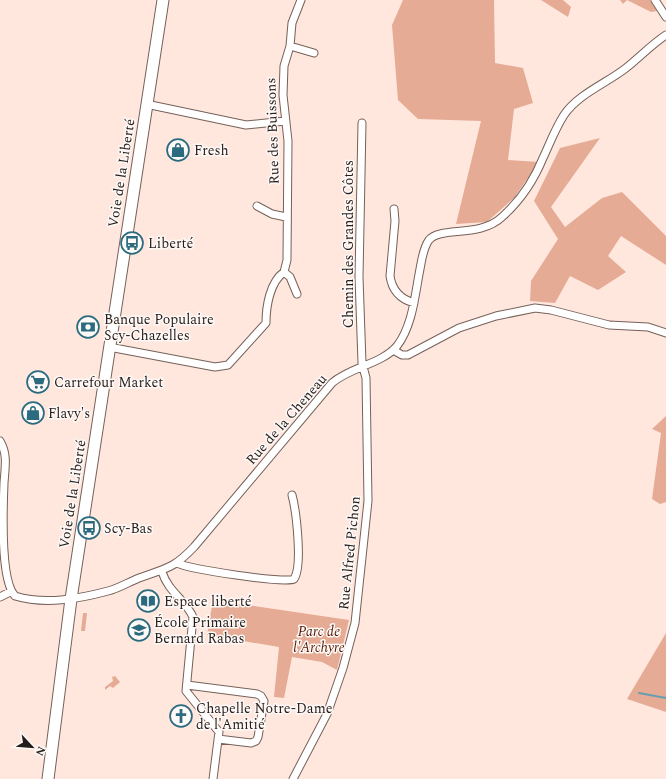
<svg xmlns="http://www.w3.org/2000/svg" width="666" height="779" font-family="Spectral,serif">
<style>
.green{fill:#e6ab94}
.lines{fill:none;stroke-linecap:round;stroke-linejoin:round}
.stream{stroke:#659eb0;stroke-width:2}
.street-casing{stroke:#756159;stroke-width:9}
.primary-casing{stroke:#756159;stroke-width:13}
.street{stroke:#fff;stroke-width:7}
.primary{stroke:#fff;stroke-width:11}
.labels{text-anchor:middle;stroke-width:3;stroke-linejoin:round;paint-order:stroke}
.street-label{font-size:14px;fill:#251d19;stroke:#fef9f7}
.poi-label{font-size:14px;fill:#251d19;stroke:#fef9f7;text-anchor:start}
.park-label{font-size:14px;font-style:italic;fill:#551900;stroke:#fef9f7}
</style>
<rect width="100%" height="100%" fill="#ffe7de"/>
<path class="green" d="M403 0H494L495 63 523 68 533 103 514 109 508 160 539 162 514 198 487 222 456 224 481 121 418 119 398 100 392 25Z
M541 0H563L571 7 568 17Z
M620 0H650L657 11 651 12 627 0 623 4Z
M600 138 551 207 565 227 602 198 622 192 666 236V265L621 236 608 256 626 272 598 290 570 276 555 303 530 301 531 281 558 239 534 201 560 148Z
M666 416V502L660 504 652 499 661 433 652 429Z
M213 600 349 620 337 670 322 662 292 657 284 698 274 697 279 647 207 635Z
M83 613H87L85 631H81Z
M666 633V712L627 699Z
M115 676 120 682 113 688 110 686 105 690V687L113 681 112 677Z"/>
<g class="lines">
<path class="stream" d="M639 693 666 698"/>
<g class="street-casing">
<path id="street" d="M655 0 666 17
M290 46 314 53
M146 104 246 125 285 121
M257 206 272 214 286 217
M394 209 395 221 390 276C392 290 400 299 414 303
M297 294 290 277 284 272 287 260 288 141 283 95 284 66 290 46 292 23 301 0
M109 347 215 367 228 365 266 323C266 306 270 282 284 272
M393 350 402 355H408L459 328 496 316 535 308 551 310 609 325 648 327 666 333
M0 441C8 454 5 468 4 483 3 508 0 580 15 596 45 605 78 599 108 591 120 588 130 581 142 577 167 568 174 568 194 547L332 383C350 367 382 364 397 346 413 325 415 294 420 269 422 259 423 248 429 240 440 226 480 238 502 217 520 201 534 180 543 158 550 143 555 129 564 115 578 94 607 83 626 68 640 57 652 44 666 35
M177 563C189 569 285 584 294 579 303 566 296 510 292 495
M162 572C169 593 185 599 193 617L186 691 219 732 213 779
M0 597 10 592
M187 685 257 694 261 696 264 701 258 737 256 741 251 743 218 739
M293 779 327 714 343 668 355 623 368 501 366 378 362 363 359 277 362 123"/>
</g>
<g class="primary-casing">
<path id="primary" d="M48 779 71 599 163 0"/>
</g>
<use href="#street" class="street"/>
<use href="#primary" class="primary"/>
</g>
<defs>
<g id="shop-ring" transform="scale(1.15)"><circle r="9.5" fill="#fef9f7" stroke="#2a6b7f" stroke-width="1.5"/><path d="M-5-2.5h2.3a2.7 3.5 0 0 1 5.4 0H5L5.5 6h-11ZM-1.5-2.5h3a1.5 2.3 0 0 0-3 0Z" fill="#2a6b7f"/></g>
<g id="bus-ring" transform="scale(1.15)"><circle r="9.5" fill="#fef9f7" stroke="#2a6b7f" stroke-width="1.5"/><path d="M-5-6H5V4H4V6H2V4H-2V6H-4V4H-5ZM-3.5-4V0h7V-4ZM-3.5 1.2v1.5H-2V1.2ZM2 1.2v1.5H3.5V1.2Z" fill="#2a6b7f"/></g>
<g id="bank-ring" transform="scale(1.15)"><circle r="9.5" fill="#fef9f7" stroke="#2a6b7f" stroke-width="1.5"/><path d="M-6-4H6V4H-6ZM0-2.3a2.3 2.3 0 1 0 0 4.6a2.3 2.3 0 1 0 0-4.6Z" fill="#2a6b7f"/></g>
<g id="supermarket-ring" transform="scale(1.15)"><circle r="9.5" fill="#fef9f7" stroke="#2a6b7f" stroke-width="1.5"/><path d="M-6-5.5h2.5l.6 2H6L4.5 2H-2.5L-4.4-4H-6ZM-1.5 3.2a1.3 1.3 0 1 0 .1 0ZM3 3.2a1.3 1.3 0 1 0 .1 0Z" fill="#2a6b7f"/></g>
<g id="library-ring" transform="scale(1.15)"><circle r="9.5" fill="#fef9f7" stroke="#2a6b7f" stroke-width="1.5"/><path d="M-6-4Q-3-5.5-.7-3.5V5Q-3 3-6 4ZM6-4Q3-5.5 .7-3.5V5Q3 3 6 4Z" fill="#2a6b7f"/></g>
<g id="school-ring" transform="scale(1.15)"><circle r="9.5" fill="#fef9f7" stroke="#2a6b7f" stroke-width="1.5"/><path d="M0-5L7-2L0 1L-7-2ZM-4 1L0 2.5L4 1V4Q0 6-4 4Z" fill="#2a6b7f"/></g>
<g id="church-ring" transform="scale(1.15)"><circle r="9.5" fill="#fef9f7" stroke="#2a6b7f" stroke-width="1.5"/><path d="M-1.2-6h2.4v3.5h3.3v2.4h-3.3V6h-2.4V-.1h-3.3v-2.4h3.3Z" fill="#2a6b7f"/></g>
</defs>
<g fill-rule="evenodd">
<use href="#shop-ring" x="178" y="150"/>
<use href="#bus-ring" x="132" y="243"/>
<use href="#bank-ring" x="88" y="327"/>
<use href="#supermarket-ring" x="38" y="382"/>
<use href="#shop-ring" x="33" y="413"/>
<use href="#bus-ring" x="89" y="528"/>
<use href="#library-ring" x="148" y="601"/>
<use href="#school-ring" x="139" y="630"/>
<use href="#church-ring" x="181" y="716"/>
</g>
<g class="labels">
<g class="street-label">
<text transform="translate(272 131) rotate(-92)" y="5">Rue des Buissons</text>
<text transform="translate(121 173) rotate(-81)" y="5">Voie de la Liberté</text>
<text transform="translate(348 244) rotate(-90)" y="5">Chemin des Grandes Côtes</text>
<text transform="translate(286 419) rotate(-49)" y="5">Rue de la Cheneau</text>
<text transform="translate(72 494) rotate(-81)" y="5">Voie de la Liberté</text>
<text transform="translate(349 553) rotate(-84)" y="5">Rue Alfred Pichon</text>
</g>
<g class="poi-label">
<text x="194" y="155">Fresh</text>
<text x="148" y="248">Liberté</text>
<text x="104" y="324">Banque Populaire<tspan x="104" dy="16">Scy-Chazelles</tspan></text>
<text x="54" y="387">Carrefour Market</text>
<text x="48" y="418">Flavy's</text>
<text x="104" y="533">Scy-Bas</text>
<text x="164" y="606">Espace liberté</text>
<text x="154" y="627">École Primaire<tspan x="154" dy="16">Bernard Rabas</tspan></text>
<text x="196" y="713">Chapelle Notre-Dame<tspan x="196" dy="16">de l'Amitié</tspan></text>
</g>
<g class="park-label">
<text x="319" y="636">Parc de<tspan x="319" dy="16">l'Archyre</tspan></text>
</g>
</g>
<g transform="translate(32 747) rotate(116)" stroke="#fef9f7" stroke-width="3" paint-order="stroke">
<path d="M0-3L7 15L0 10L-7 15Z" fill="#251d19"/>
<text y="-6" font-size="11" font-weight="bold" text-anchor="middle" fill="#251d19">N</text>
</g>
</svg>
